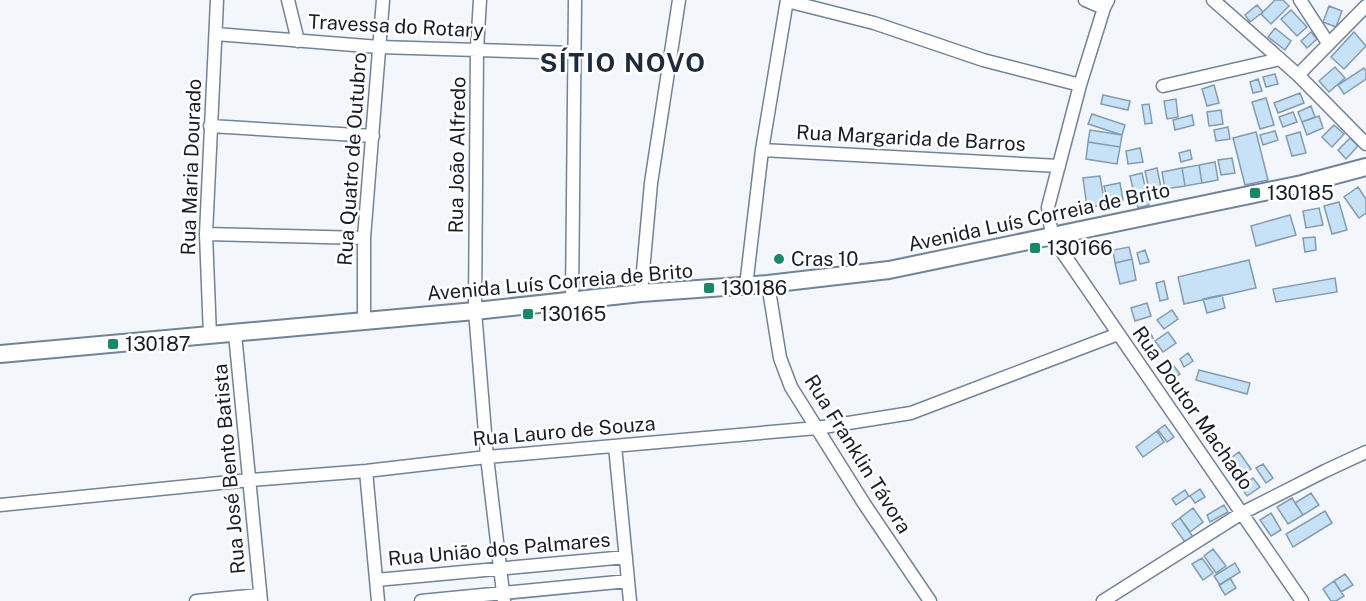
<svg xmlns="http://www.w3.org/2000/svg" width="1366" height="601" font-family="'Public Sans',sans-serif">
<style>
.building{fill:#c7e1f6;stroke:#829caf;stroke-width:1.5}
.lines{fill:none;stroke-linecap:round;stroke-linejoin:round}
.minor-casing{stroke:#728299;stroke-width:15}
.secondary-casing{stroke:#728299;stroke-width:20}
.minor{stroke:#fff;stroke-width:12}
.secondary{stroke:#fff;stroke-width:16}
.poi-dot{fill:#158969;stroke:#fff;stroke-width:2}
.labels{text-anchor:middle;stroke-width:5;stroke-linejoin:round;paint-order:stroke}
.street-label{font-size:20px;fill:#181e27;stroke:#fff}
.poi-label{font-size:20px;fill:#181e27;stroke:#fff;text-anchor:start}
.district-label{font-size:26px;font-weight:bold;letter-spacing:1.5px;fill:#1e2b3e;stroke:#fff}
</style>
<rect width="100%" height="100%" fill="#f3f7fc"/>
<path class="building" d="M1275 0H1283L1289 6 1271 24 1261 14Z
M1257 5 1263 12 1250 22 1245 15Z
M1329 6 1342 11 1336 27 1323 22Z
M1291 10 1307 27 1297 36 1281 19Z
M1275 28 1291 41 1285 50 1268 37Z
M1311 32 1317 39 1307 48 1301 41Z
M1354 32 1366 46 1344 69 1331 57Z
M1335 67 1345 78 1329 92 1319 81Z
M1364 68 1366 71V79L1344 94 1338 85Z
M1275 74 1278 84 1266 87 1263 77Z
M1258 79 1262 91 1253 93 1250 82Z
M1214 85 1219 103 1207 106 1202 89Z
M1300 93 1304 103 1278 113 1274 103Z
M1103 95 1130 101 1128 110 1101 104Z
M1266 98 1274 125 1260 129 1252 102Z
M1176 99 1178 117 1167 119 1164 101Z
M1149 104 1152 123 1145 124 1142 105Z
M1311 106 1315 117 1302 122 1298 112Z
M1221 110 1223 124 1209 126 1207 112Z
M1293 112 1297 122 1283 127 1279 117Z
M1092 114 1125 125 1122 135 1088 124Z
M1192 115 1194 125 1175 130 1173 120Z
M1319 116 1323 128 1307 135 1302 122Z
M1334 125 1344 134 1332 147 1322 137Z
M1228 127 1230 139 1216 141 1214 130Z
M1090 130 1122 135 1120 147 1088 142Z
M1275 131 1278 140 1263 145 1260 135Z
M1256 132 1268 180 1245 185 1233 138Z
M1300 132 1306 153 1292 156 1286 136Z
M1350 138 1358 146 1346 159 1338 150Z
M1088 142 1120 147 1117 164 1086 159Z
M1140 148 1143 162 1128 164 1126 151Z
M1190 150 1192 159 1181 162 1179 153Z
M1232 158 1235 173 1221 175 1218 160Z
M1215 162 1218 180 1202 183 1199 165Z
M1199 165 1202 183 1185 186 1182 168Z
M1157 168 1162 192 1150 194 1145 171Z
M1182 168 1185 186 1165 189 1162 172Z
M1142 173 1149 205 1138 208 1130 176Z
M1100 176 1105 205 1087 207 1083 178Z
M1120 183 1123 200 1108 203 1104 186Z
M1358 187 1366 199V213L1359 218 1344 197Z
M1339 202 1347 230 1332 234 1324 206Z
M1319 208 1323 225 1306 228 1303 211Z
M1290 215 1296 235 1256 246 1251 226Z
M1315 237 1316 250 1305 252 1303 238Z
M1129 247 1132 259 1115 263 1113 250Z
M1145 250 1149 262 1140 264 1137 253Z
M1132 259 1136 280 1120 284 1115 263Z
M1249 260 1256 288 1184 304 1178 277Z
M1335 278 1337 292 1276 302 1273 289Z
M1164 281 1168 299 1160 301 1156 283Z
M1222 295 1225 308 1207 313 1203 299Z
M1147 303 1151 316 1135 321 1131 308Z
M1172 310 1178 319 1164 329 1157 320Z
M1146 326 1153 338 1141 344 1134 332Z
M1168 332 1176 343 1163 352 1155 341Z
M1188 353 1193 361 1184 367 1180 359Z
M1173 365 1180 374 1170 381 1163 372Z
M1199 370 1250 383 1247 394 1196 380Z
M1165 425 1174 437 1167 442 1158 430Z
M1157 431 1164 442 1143 457 1136 447Z
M1239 452 1251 469 1239 477 1228 460Z
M1263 464 1273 478 1266 483 1256 468Z
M1253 478 1260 487 1247 496 1241 487Z
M1200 489 1205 497 1195 503 1190 496Z
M1185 490 1189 496 1176 505 1172 499Z
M1311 493 1319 505 1303 515 1295 503Z
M1292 498 1303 515 1288 524 1277 507Z
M1224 505 1228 512 1210 522 1207 515Z
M1193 508 1203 522 1190 532 1180 518Z
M1325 511 1332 523 1293 547 1286 534Z
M1271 513 1281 530 1271 536 1260 520Z
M1180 518 1193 537 1185 542 1172 524Z
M1213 549 1226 566 1216 573 1204 556Z
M1202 558 1213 573 1203 580 1192 564Z
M1235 563 1240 572 1220 585 1214 576Z
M1345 574 1353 585 1341 592 1334 581Z
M1230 578 1236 588 1225 595 1219 585Z
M1334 581 1344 596 1336 601H1331L1323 589Z"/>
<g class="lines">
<g class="minor-casing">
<path id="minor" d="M288 0 298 41
M480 0 477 49 475 311 487 457 504 601
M1085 0 1104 8
M1108 0 1104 8 1080 85 1048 207 1052 237 1302 601
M1213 0 1298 75 1366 144
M1300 0 1328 43
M787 1 874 23 983 60 1080 85
M216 34 379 47 574 53
M1298 75 1366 6
M1163 86 1280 59
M210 126 373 136
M762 150 1059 166
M206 234 364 238
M768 284 780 358 791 387 865 505 930 601
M746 286 762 150 787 0
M641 293 651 183 679 0
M572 300 575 0
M364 321V238L383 0
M235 334 261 601
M210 336 206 234 217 0
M615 446 630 601
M366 471 378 601
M0 505 250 480 366 471 487 457 817 428 911 413 1118 334
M376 580 626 557
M196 601 260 595
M421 601 628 581
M1103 601 1242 513 1325 471 1366 452"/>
</g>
<g class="secondary-casing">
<path id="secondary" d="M0 354 475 311 641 293 768 284 889 270 1302 184 1366 167"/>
</g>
<use href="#minor" class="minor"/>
<use href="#secondary" class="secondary"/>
</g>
<g class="poi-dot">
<rect x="1249" y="187" width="12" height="12" rx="3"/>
<rect x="1029" y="242" width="12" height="12" rx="3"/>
<circle cx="779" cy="259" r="6"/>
<rect x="703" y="282" width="12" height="12" rx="3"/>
<rect x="522" y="308" width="12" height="12" rx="3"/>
<rect x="107" y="338" width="12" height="12" rx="3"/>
</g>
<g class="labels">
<g class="street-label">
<text transform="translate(396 26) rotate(3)" y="7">Travessa do Rotary</text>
<text transform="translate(911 138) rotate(3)" y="7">Rua Margarida de Barros</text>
<text transform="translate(457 155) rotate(-89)" y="7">Rua João Alfredo</text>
<text transform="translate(352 159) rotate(-86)" y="7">Rua Quatro de Outubro</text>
<text transform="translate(191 167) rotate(-88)" y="7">Rua Maria Dourado</text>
<text transform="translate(1039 217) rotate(-12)" y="7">Avenida Luís Correia de Brito</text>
<text transform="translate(560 282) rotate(-5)" y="7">Avenida Luís Correia de Brito</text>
<text transform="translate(1193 408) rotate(55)" y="7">Rua Doutor Machado</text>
<text transform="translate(564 431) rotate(-5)" y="7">Rua Lauro de Souza</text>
<text transform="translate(858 454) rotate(58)" y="7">Rua Franklin Távora</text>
<text transform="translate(229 469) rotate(-95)" y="7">Rua José Bento Batista</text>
<text transform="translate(499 549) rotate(-5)" y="7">Rua União dos Palmares</text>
</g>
<g class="poi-label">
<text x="1267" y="200">130185</text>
<text x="1047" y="255">130166</text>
<text x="791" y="266">Cras 10</text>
<text x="721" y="295">130186</text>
<text x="540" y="321">130165</text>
<text x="125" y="351">130187</text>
</g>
<g class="district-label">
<text x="623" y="72">SÍTIO NOVO</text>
</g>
</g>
</svg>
